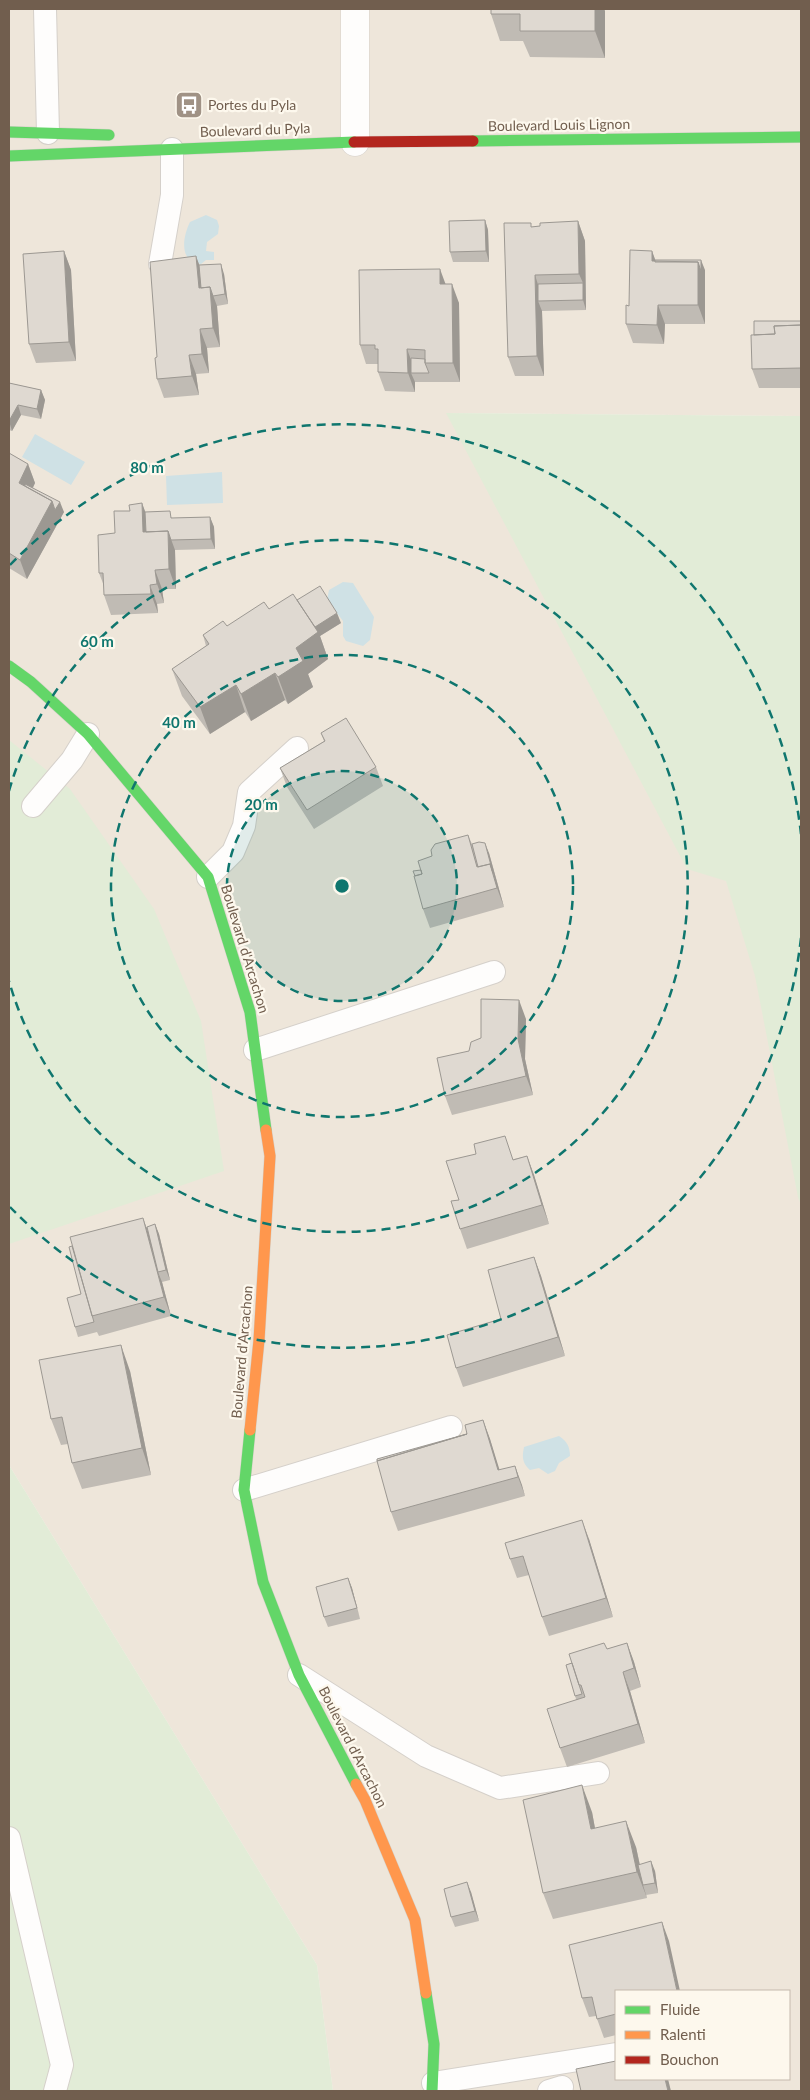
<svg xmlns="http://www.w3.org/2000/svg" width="810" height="2100" font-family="Lato,sans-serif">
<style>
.residential{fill:#eee6da;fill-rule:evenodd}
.green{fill:#e2ecd7}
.water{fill:#cfe1e5}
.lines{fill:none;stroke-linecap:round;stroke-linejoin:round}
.lane-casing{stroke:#d5d0ca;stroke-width:24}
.street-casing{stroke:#d5d0ca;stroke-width:29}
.fast-casing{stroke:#d5d0c9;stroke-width:12}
.slow-casing{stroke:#d5d0c9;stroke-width:12}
.jam-casing{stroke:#d5d0c9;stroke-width:12}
.lane{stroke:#fefdfc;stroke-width:22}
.street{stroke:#fefdfc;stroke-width:28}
.fast{stroke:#63d668;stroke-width:11}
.slow{stroke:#ff974d;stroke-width:11}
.jam{stroke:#b3261e;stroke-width:11}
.wall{fill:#c0bbb4}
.shaded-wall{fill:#9c9892}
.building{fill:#dfd9d1;stroke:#9c9892}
.ring{fill:none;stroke:#0f766e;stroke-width:2.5;stroke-dasharray:9 6}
.labels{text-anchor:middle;stroke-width:4.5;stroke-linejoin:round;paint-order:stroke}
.poi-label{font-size:14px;fill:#715e4e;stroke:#fdf8ed;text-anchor:start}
.street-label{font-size:14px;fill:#715e4e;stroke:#fdf8ed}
.centre{fill:#0f766e;stroke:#fdf8ed;stroke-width:2.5}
.ring-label{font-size:15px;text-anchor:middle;font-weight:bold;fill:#0f766e;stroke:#fdf8ed;stroke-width:4.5;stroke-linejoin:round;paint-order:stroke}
</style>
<rect width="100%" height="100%" fill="#f6f3eb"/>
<path class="residential" d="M9 9H801V416L447 413 726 881 801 905V2091H333L317 1965 9 1465ZM616 1991H789V2079H616Z"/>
<path class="green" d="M446 413 801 416V1205L798 1197 755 976 726 881 687 869Z
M9 740 70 789 154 909 201 1021 224 1171 9 1244Z
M9 1465 317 1965 333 2091H9Z"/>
<path class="water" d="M206 215 217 220 219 226 218 234 207 242 206 251 214 252V260H206L201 264C178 262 183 236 190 222Z
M35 434 85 462 71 485 22 457Z
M222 472 223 503 167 505 166 476Z
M343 582 353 583 374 617 370 640 363 646 346 641 343 636V621L327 600 329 590Z
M559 1436C567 1441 570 1447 570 1456L559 1463 555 1471 548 1474 539 1468 530 1470C522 1463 522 1457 524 1447Z"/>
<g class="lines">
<g class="lane-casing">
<path id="lane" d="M45 9 48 133
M160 264 172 195V149
M33 806 72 760 88 734
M208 877 233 852 244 826 249 792 297 748
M255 1050 494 972
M244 1490 451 1427
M299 1675 426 1756 500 1788 598 1773
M9 1838 62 2065 55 2091
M433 2083 616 2054
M549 2091 562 2087"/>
</g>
<g class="street-casing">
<path id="street" d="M355 9V142"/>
</g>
<g class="fast-casing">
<path id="fast" d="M9 132 109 135
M473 141 801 137
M9 156 354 142
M9 666 31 682 88 734 208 877 250 1012 266 1130
M250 1430 244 1490 263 1582 299 1675 356 1784
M426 1993 434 2044 432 2091"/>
</g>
<g class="slow-casing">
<path id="slow" d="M250 1430 259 1340 270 1156 266 1130
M356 1784 365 1800 415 1920 426 1993"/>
</g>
<g class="jam-casing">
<path id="jam" d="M354 142 473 141"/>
</g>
<use href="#lane" class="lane"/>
<use href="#street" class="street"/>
<use href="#fast" class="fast"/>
<use href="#slow" class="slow"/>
<use href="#jam" class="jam"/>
</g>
<path class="wall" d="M491 9H604L605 11V58L530 57 523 41H500L491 14Z
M485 220 488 230 489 262H453L450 252Z
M578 221 585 241 586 310 542 311 544 376H515L508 357 532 227Z
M64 251 71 270 76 361 36 363 29 344Z
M652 251 655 260 705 270V324H665L664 344 633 343 626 324 629 306Z
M196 256 199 265 224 274 228 304 217 306 220 347 207 348 209 373 196 374 199 395 164 398 157 379V357Z
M445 284 459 303 460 382H415V392L385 391 378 372V364H366L360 345Z
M801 321V388H759L752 369 754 335Z
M9 383 41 390 45 400 41 419 21 415 12 431 9 430Z
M9 453 28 464 35 483 33 488 64 512 27 579 9 568Z
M142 503 145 512 173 518 210 517 214 527 215 549 175 550 176 589H162L164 603 157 604 158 613 111 615 104 595V586L99 573 115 533 130 511Z
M297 600 341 623 320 636 328 659 308 674 313 687 288 704 285 700 251 721 245 712 210 734 182 696 172 669 206 646 203 635 227 626 269 609Z
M321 733 376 767 383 786 314 829 287 787 280 768 324 741Z
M468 835 472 844 489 853 504 907 430 928 423 909 421 870 432 856Z
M526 1019 525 1059 533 1095 452 1115 445 1096 469 1051Z
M527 1156 534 1175 549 1224 467 1249 460 1229 459 1200 514 1159Z
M155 1224 159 1234 170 1280 162 1282 171 1316 99 1336 97 1332 78 1337 75 1327 81 1294 72 1246 147 1227Z
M534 1257 541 1276 565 1356 463 1387 456 1368 501 1319Z
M130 1371 151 1475 82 1489 72 1463 68 1444 61 1445 51 1419Z
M483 1420 490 1439 499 1470 515 1466 525 1496 398 1531 391 1512 467 1434Z
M589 1539 613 1617 549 1636 542 1617 529 1575 517 1578 510 1559Z
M348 1578 352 1588 360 1619 328 1627 324 1617Z
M627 1643 634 1662 641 1687 630 1691 645 1743 567 1767 560 1748 576 1699 566 1665 607 1649Z
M592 1812 595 1828 636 1847 640 1865 655 1871 658 1893 646 1895V1894L647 1898 553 1919 543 1893Z
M471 1892 479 1921 455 1927 451 1917Z
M669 1941 616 1991V2035L604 2038 596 2016 589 2017 582 1998Z"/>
<path class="shaded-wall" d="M595 9H598L605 27V58L595 31Z
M598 9H604L605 11V27Z
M485 220 488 230 489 262 486 251Z
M578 221 585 241 586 310 583 300V283L579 274Z
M64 251 71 270 76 361 69 342Z
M652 251 659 270 652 261Z
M196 256 203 275 205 297 199 288Z
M701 260 705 270V324L698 305V262Z
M221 264 224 274 228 304 225 294Z
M440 269 447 288 440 284Z
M535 275 541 294 538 301 542 311 544 376 537 356Z
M452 284 459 303 460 382 453 363Z
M210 287 217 306 220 347 213 328Z
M658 305 665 324 664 344 657 325Z
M200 329 207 348 209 373 202 354Z
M407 349 414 368 411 373 415 382V392L408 373Z
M189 355 196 374 199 395 192 376Z
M41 390 45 400 41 419 37 409Z
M18 405 21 415 12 431 9 421Z
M28 464 35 483 29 495 19 483Z
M52 501 60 502 64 512 27 579 20 560Z
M142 503 149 522V541L143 532Z
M210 517 214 527 215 549 211 539Z
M168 531 175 550 176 589 169 569Z
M155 570 162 589 164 603 157 584Z
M150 585 157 604 158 613 151 594Z
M337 613 341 623 320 636 328 659 308 674 313 687 288 704 278 677 296 648 311 629Z
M275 673 285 700 251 721 241 694Z
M236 685 245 712 210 734 200 707Z
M485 843 489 853 504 907 497 888Z
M519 1000 526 1019 525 1059 533 1095 526 1076 518 1039Z
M527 1156 534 1175 549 1224 542 1205Z
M143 1218 150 1237 158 1272 162 1282 171 1316 164 1297Z
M155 1224 159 1234 170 1280 166 1270Z
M534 1257 541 1276 565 1356 558 1337Z
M121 1345 130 1371 151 1475 142 1448Z
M483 1420 490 1439 503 1481 498 1470Z
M515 1466 522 1485 525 1496 518 1477Z
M582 1520 589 1539 613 1617 606 1598Z
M348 1578 352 1588 360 1619 357 1608Z
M627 1643 634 1662 641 1687 634 1668Z
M623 1672 630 1691 645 1743 638 1724Z
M582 1785 592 1812 600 1856 591 1829Z
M626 1821 636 1847 644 1885H643L647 1898 637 1872Z
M651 1861 655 1871 658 1893 655 1883Z
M467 1882 471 1892 479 1921 475 1911Z
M662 1922 669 1941 680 1991H677Z
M665 2079H668L671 2091H668Z"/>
<path class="building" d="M491 9H595V31H520V14H491Z
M485 220 486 251 450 252 449 221Z
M578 221 579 274 535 275 537 356 508 357 504 223H531V227L540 226V223Z
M630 250 652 251V261L698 262V305H658L657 325 626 324V305L629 306Z
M64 251 69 342 29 344 23 254Z
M196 256 199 288 210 287 213 328 200 329 202 354 189 355 192 376 157 379 155 358 157 357 150 262Z
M655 260H701V271L698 262H655Z
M221 264 225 294 213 296 210 287 201 288 199 265Z
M440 269V284H452L453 363H425V350L407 349 408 373 378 372V349H375V345H360L359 270Z
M583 283V300L538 301V284Z
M754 321H801V325L774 326 775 334 754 335Z
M801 325V368L752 369 751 335 775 334 774 326Z
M411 358 425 359V363L429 373H411Z
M9 383 41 390 37 409 18 405 9 421Z
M9 453 28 464 19 483 52 501 20 560 9 553Z
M25 484 60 502 55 510 52 501 25 486Z
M142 503 143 532 168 531 169 569 155 570 157 584 150 585 151 594 104 595 103 573H99L98 535 115 533 114 511H130L129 505Z
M170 511 171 518 210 517 211 539 171 540 168 531 146 532 145 512Z
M320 586 337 613 315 627 297 600Z
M293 594 318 632 296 648 303 661 278 677 275 673 241 694 236 685 200 707 172 669 209 644 203 635 223 621 227 626 264 602 269 609Z
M346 718 376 767 307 810 280 768 325 741 321 733Z
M468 835 477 867 490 864 497 888 423 909 414 876 422 874 418 861 432 856 431 850 435 844Z
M479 842 485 843 493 873 490 864 478 867 472 844Z
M421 870 422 874 415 876 413 871Z
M481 999 519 1000 518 1039 526 1076 445 1096 437 1058 469 1051 471 1042 481 1038Z
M505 1136 513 1160 527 1156 542 1205 460 1229 451 1201 459 1200 446 1161 476 1154 474 1144Z
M143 1218 164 1297 92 1316 70 1237Z
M155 1224 166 1270 158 1272 147 1227Z
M72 1246 94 1322 75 1327 67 1298 81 1294 69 1247Z
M534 1257 558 1337 456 1368 447 1335 501 1319 488 1270Z
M121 1345 142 1448 72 1463 62 1417 51 1419 39 1360Z
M483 1420 498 1470 515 1466 518 1477 391 1512 377 1461 467 1434 465 1425Z
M467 1434 377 1461V1459Z
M582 1520 606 1598 542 1617 523 1556 510 1559 505 1543Z
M348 1578 357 1608 324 1617 316 1587Z
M604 1643 607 1649 627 1643 634 1668 623 1672 638 1724 560 1748 547 1709 585 1697 581 1685H579L569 1654Z
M572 1663 582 1694 575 1696 566 1665Z
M582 1785 591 1829 626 1821 637 1872 543 1893 523 1800Z
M651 1861 655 1883 643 1885 638 1865Z
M467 1882 475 1911 451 1917 444 1889Z
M662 1922 677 1991H616V2014L597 2019 592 1997 582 1998 569 1945Z
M616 2061V2079H665L668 2091H581L576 2069Z"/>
<circle cx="342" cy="886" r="115" fill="#0f766e" fill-opacity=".12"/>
<g class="ring">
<circle cx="342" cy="886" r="115"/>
<circle cx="342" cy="886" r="231"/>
<path d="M9 791A346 346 0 1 1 9 981"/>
<path d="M801 938A462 462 0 0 1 10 1207M10 565A462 462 0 0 1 801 834"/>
</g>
<defs>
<g id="bus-square" transform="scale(1.4375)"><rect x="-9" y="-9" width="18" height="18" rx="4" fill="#a09285" stroke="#fdf8ed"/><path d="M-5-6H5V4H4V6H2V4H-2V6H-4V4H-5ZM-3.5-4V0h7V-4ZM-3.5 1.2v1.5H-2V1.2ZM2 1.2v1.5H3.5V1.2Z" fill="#fff"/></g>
</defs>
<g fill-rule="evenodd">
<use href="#bus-square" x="189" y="105"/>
</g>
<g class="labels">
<g class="poi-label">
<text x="208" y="110">Portes du Pyla</text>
</g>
<g class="street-label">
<text transform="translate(559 125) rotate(-1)" y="5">Boulevard Louis Lignon</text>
<text transform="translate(255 130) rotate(-2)" y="5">Boulevard du Pyla</text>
<text transform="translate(245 949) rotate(73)" y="5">Boulevard d'Arcachon</text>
<text transform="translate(242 1352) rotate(-85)" y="5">Boulevard d'Arcachon</text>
<text transform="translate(353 1747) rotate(63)" y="5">Boulevard d'Arcachon</text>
</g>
</g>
<circle cx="342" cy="886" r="8" class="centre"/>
<g class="ring-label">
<text x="147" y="473">80 m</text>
<text x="97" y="647">60 m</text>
<text x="179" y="728">40 m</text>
<text x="261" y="810">20 m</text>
</g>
<rect width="810" height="2100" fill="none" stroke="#715e4e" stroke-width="20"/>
<rect x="615" y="1990" width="175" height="90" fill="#fdf8ed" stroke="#c5baad"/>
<rect x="625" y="2006" width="25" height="8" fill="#63d668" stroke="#c5baad"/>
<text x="660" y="2015" font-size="15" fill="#715e4e">Fluide</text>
<rect x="625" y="2031" width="25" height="8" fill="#ff974d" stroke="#c5baad"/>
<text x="660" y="2040" font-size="15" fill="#715e4e">Ralenti</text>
<rect x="625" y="2056" width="25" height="8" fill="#b3261e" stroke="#c5baad"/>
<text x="660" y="2065" font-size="15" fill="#715e4e">Bouchon</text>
</svg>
